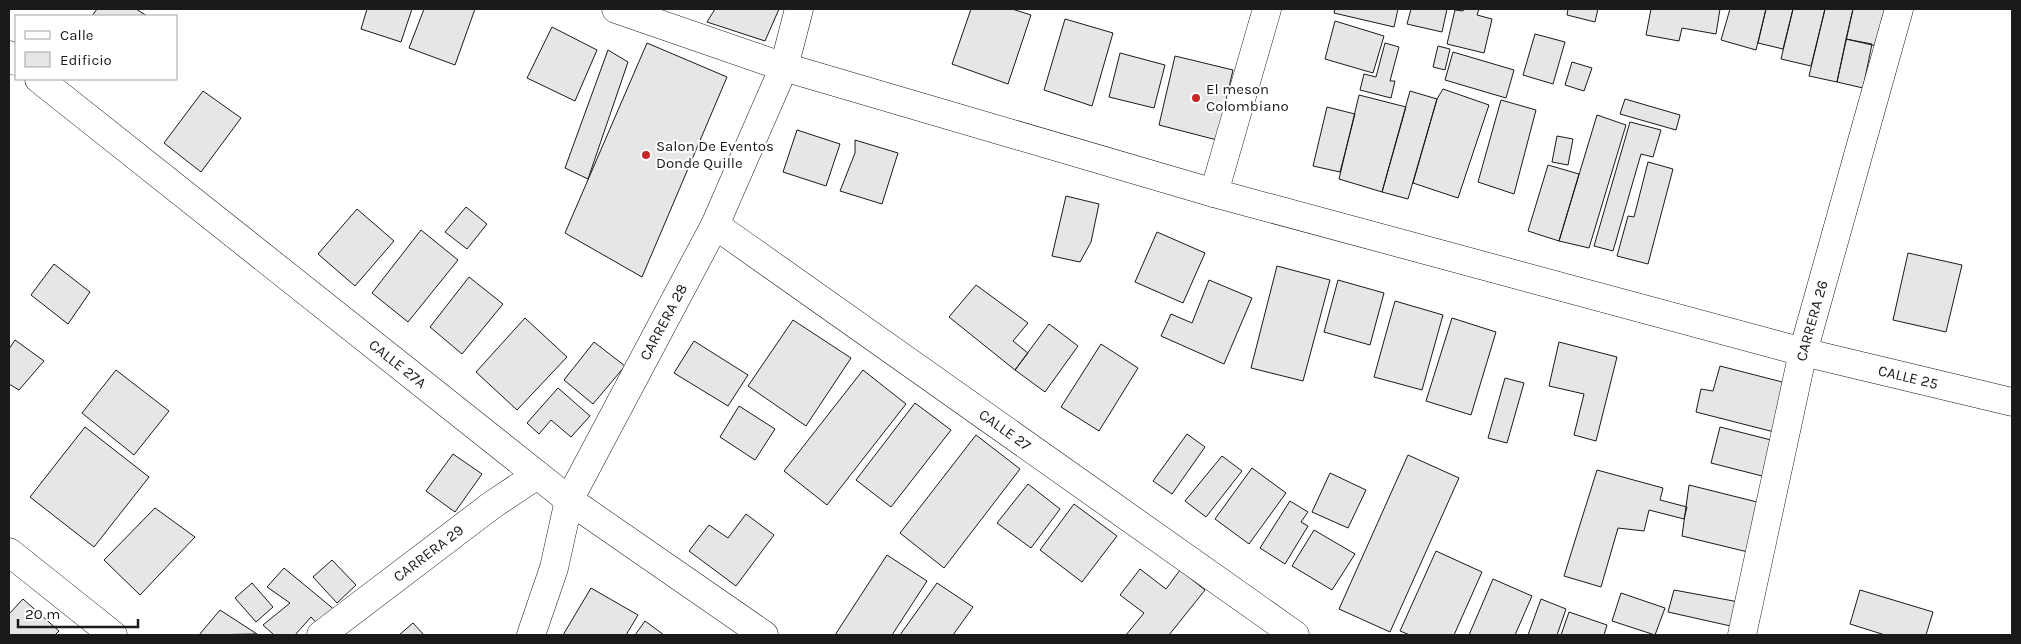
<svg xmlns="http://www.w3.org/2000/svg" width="2021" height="644" font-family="Karla,sans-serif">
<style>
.building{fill:#e6e6e6;stroke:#1a1a1a}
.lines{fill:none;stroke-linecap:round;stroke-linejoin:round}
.minor-casing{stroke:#1a1a1a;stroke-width:29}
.minor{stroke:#fff;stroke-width:28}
.poi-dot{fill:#c62828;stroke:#fff;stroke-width:2}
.labels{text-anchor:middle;stroke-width:4;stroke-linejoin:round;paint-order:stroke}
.poi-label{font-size:15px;fill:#1a1a1a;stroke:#fff;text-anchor:start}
.street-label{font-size:15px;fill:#1a1a1a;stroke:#fff}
</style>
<rect width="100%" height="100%" fill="#fff"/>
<path class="building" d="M97 9H136L147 16H92Z
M367 9H412L401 42 361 29Z
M424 9H475L455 65 409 48Z
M715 9H779L765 41 707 22Z
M971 9H1012L1031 15 1008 84 952 64Z
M1335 9H1398L1394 27 1334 13Z
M1411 9H1447L1442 32 1407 24Z
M1464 9H1479L1477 15 1492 19 1484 53 1447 44 1455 10 1463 11Z
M1568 9H1598L1595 22 1567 15Z
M1651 9H1720L1716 34 1682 28 1679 41 1646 35Z
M1730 9H1766L1756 50 1721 40Z
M1766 9H1793L1783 49 1758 43Z
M1793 9H1825L1811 66 1781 59Z
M1825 9H1853L1837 82 1809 76Z
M1853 9H1895L1885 48 1846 39Z
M1065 19 1113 33 1092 106 1044 90Z
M1335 21 1384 36 1373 73 1325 59Z
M552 27 597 50 575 101 527 78Z
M1535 34 1565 42 1553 84 1523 75Z
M1846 39 1872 44 1863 88 1837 82Z
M647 43 727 77 642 277 565 233Z
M1385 43 1399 47 1390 81H1395L1391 98 1360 90 1364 74 1376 77Z
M1438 46 1450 49 1445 70 1433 67Z
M608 50 628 62 588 179 565 168Z
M1453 52 1514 70 1506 98 1445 80Z
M1120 53 1165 65 1154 108 1109 97Z
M1175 56 1233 70 1217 140 1159 125Z
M1572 62 1592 68 1584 91 1565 85Z
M1443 89 1489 105 1458 198 1413 183 1437 99Z
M203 91 241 118 201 172 164 143Z
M1410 91 1437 99 1408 199 1382 192Z
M1359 95 1406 107 1382 192 1339 179Z
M1625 99 1680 115 1676 130 1620 114Z
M1501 100 1536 110 1514 194 1478 182Z
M1327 107 1355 114 1340 172 1313 166Z
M1597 115 1626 125 1589 248 1559 241Z
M1630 122 1661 130 1653 157 1641 154 1613 251 1594 246Z
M797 130 840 144 826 186 783 172Z
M1557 136 1573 139 1568 165 1552 162Z
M855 140 898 153 882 204 840 191 855 153Z
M1648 162 1673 169 1648 264 1617 256 1628 216 1634 217Z
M1548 165 1579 174 1559 241 1528 231Z
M1066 196 1099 204 1091 242 1080 262 1052 256Z
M466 207 487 224 467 249 445 232Z
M357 209 394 241 355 286 318 254Z
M421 230 458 260 408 322 372 293Z
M1157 232 1205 253 1183 303 1135 282Z
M1908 253 1962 265 1946 332 1893 320Z
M54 264 90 292 68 324 31 295Z
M1277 266 1330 280 1303 381 1251 368Z
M469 277 503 304 462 354 430 327Z
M1209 280 1252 298 1224 364 1161 336 1171 314 1192 323Z
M1338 280 1384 293 1370 345 1324 332Z
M976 285 1028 323 1013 341 1028 353 1015 370 949 317Z
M1395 301 1443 315 1422 390 1374 377Z
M525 318 567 357 517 410 476 372Z
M1452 318 1496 332 1471 415 1426 401Z
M793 320 851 358 806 426 748 386Z
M1049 324 1078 346 1045 392 1015 370Z
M15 340 44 361 19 390 9 384V349Z
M694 341 748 375 728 406 674 373Z
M594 342 625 366 593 404 564 380Z
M1559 342 1617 357 1596 441 1574 435 1584 394 1549 386Z
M1101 344 1138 368 1099 431 1061 407Z
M1720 366 1790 384 1778 433 1696 412 1701 389 1713 391Z
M116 370 169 411 134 455 82 413Z
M863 370 906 404 827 505 784 471Z
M1505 378 1524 383 1507 443 1488 438Z
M558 388 590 416 571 437 551 420 539 434 527 423Z
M915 403 951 430 891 507 856 480Z
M739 406 775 429 755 460 720 437Z
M85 427 149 477 94 547 30 497Z
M1720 427 1779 442 1770 478 1711 463Z
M1187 434 1205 447 1172 494 1153 481Z
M976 435 1020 469 944 568 900 533Z
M453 454 482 474 455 512 426 491Z
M1408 455 1459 478 1390 632 1339 609Z
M1222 456 1242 471 1206 517 1185 501Z
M1252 468 1286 493 1249 544 1215 519Z
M1597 470 1663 488 1660 500 1687 507 1684 519 1649 510 1644 531 1618 528 1601 587 1564 576Z
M1330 473 1366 490 1348 528 1312 512Z
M1028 484 1060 509 1031 548 997 523Z
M1689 485 1765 504 1752 553 1682 536Z
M1290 501 1308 512 1301 522 1308 526 1285 564 1260 548Z
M1074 504 1117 536 1082 582 1040 550Z
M155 508 195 537 140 595 104 560Z
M746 514 774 535 736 586 689 551 709 525 728 538Z
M1314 530 1355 554 1332 590 1292 566Z
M1436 551 1482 572 1454 635H1410L1400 631Z
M887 555 927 581 892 635H835Z
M332 560 356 585 337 603 313 577Z
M284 568 336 611 321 628 311 617 295 635H274L263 625 290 603 267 587Z
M1140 569 1166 589 1180 570 1205 590 1169 635H1126L1144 613 1120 595Z
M1493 579 1532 596 1515 635H1469Z
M252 583 273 607 256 622 235 598Z
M937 583 973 607 953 635H900Z
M591 588 638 615 626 635H563Z
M1674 590 1739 602 1735 627 1668 612Z
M1860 590 1933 612 1926 635H1885L1850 624Z
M1621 593 1665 608 1655 635 1612 621Z
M23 599 59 631 55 635H9V614Z
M1541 599 1566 609 1557 635H1528Z
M220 610 257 634 199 635Z
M1569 612 1607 625 1604 635H1561Z
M645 621 664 635H635Z
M413 623 424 635H399Z"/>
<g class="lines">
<g class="minor-casing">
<g id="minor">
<path id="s1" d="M616 9 784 67 1214 193 1803 352 2012 402"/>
<path d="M9 55 16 61"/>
<path id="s2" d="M39 79 569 500 764 635"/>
<path d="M1214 193 1267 9"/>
<path id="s3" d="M715 225 1295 635"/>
<path d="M9 552 113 635"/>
<path id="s4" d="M321 635 492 505 537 475"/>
<path id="s5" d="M531 635 554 568 569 500 715 225 784 67 799 9"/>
<path id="s6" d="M1742 635 1803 352 1899 9"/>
</g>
</g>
<use href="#minor" class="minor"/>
</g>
<g class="poi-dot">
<circle cx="1196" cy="98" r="5"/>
<circle cx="646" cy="155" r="5"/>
</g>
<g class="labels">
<g class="poi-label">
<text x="1206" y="94">El meson<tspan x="1206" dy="17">Colombiano</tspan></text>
<text x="656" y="151">Salon De Eventos<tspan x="656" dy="17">Donde Quille</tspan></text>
</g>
<g class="street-label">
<text dy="5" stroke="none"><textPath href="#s6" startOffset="322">CARRERA 26</textPath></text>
<text dy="5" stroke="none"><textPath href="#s5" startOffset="342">CARRERA 28</textPath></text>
<text dy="5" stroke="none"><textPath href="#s2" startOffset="458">CALLE 27A</textPath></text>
<text dy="5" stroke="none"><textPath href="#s1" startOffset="1344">CALLE 25</textPath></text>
<text dy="5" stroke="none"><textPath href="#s3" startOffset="355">CALLE 27</textPath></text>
<text dy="5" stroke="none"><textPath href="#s4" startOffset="135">CARRERA 29</textPath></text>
</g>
</g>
<rect width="2021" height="644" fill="none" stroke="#1a1a1a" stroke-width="20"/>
<rect x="15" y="15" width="162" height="65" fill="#ffffff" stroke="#a3a3a3"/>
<rect x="25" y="31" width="25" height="8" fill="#ffffff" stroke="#a3a3a3"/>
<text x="60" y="40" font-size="15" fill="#1a1a1a">Calle</text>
<rect x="25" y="52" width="25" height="15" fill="#e6e6e6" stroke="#a3a3a3"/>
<text x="60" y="65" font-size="15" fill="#1a1a1a">Edificio</text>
<path d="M18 619v8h120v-8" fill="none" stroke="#1a1a1a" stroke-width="2.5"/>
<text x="25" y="619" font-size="15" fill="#1a1a1a" stroke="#ffffff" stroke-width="4" paint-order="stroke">20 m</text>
</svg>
